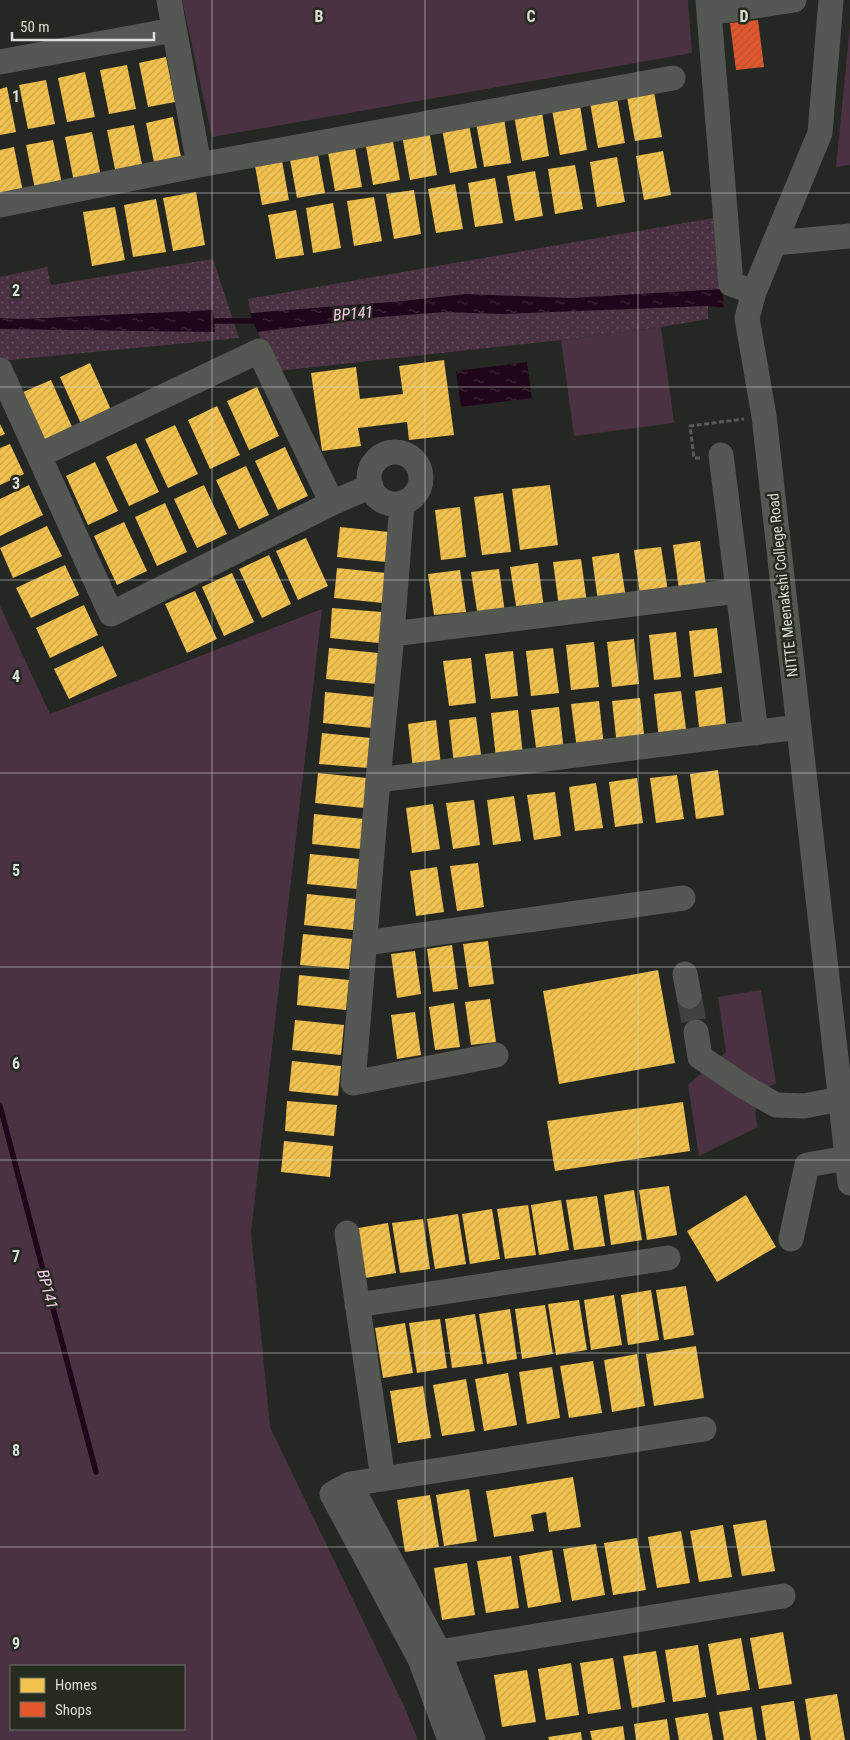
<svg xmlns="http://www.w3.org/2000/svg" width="850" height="1740" font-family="'Roboto Condensed',sans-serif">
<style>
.grass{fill:#4a3243;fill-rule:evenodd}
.garden{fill:url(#garden-dots)}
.water{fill:url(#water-ripples)}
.homes{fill:url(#homes-hatch)}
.shops{fill:url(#shops-hatch)}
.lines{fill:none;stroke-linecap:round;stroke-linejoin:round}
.stream{stroke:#20061a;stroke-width:5.5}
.minor-tunnel{stroke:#40433d;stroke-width:25;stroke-dasharray:25 12;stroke-linecap:butt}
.path{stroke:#585b56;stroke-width:3;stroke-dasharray:5 2.5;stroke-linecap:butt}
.minor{stroke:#545752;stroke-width:25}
.grid{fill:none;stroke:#daded6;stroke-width:1;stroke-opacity:0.55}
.labels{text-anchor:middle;stroke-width:5;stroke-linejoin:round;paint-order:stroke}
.street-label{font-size:15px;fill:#daded6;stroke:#252b1f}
.water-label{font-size:16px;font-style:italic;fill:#fcc8ed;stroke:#252b1f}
.grid-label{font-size:16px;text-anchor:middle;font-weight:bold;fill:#daded6;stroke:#252b1f;stroke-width:5;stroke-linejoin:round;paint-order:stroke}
</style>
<defs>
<pattern id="garden-dots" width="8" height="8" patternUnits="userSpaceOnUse" patternTransform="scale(1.25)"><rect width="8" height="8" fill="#4a3243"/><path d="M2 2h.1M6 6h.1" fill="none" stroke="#644f5d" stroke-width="1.8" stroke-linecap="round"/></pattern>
<pattern id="water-ripples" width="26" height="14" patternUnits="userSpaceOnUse" patternTransform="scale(1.25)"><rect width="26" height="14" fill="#20061a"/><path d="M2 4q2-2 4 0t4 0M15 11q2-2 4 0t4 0" fill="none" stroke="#402a3b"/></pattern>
<pattern id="homes-hatch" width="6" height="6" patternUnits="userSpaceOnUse" patternTransform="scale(1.25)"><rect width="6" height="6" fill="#f2c14e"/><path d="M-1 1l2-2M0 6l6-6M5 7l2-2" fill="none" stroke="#c6a24a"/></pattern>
<pattern id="shops-hatch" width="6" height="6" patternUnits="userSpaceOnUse" patternTransform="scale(1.25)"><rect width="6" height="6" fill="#e4572e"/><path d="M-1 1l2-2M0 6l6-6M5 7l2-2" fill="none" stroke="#b35133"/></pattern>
</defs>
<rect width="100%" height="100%" fill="#252822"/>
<path class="grass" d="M182 0H688L692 53 212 137Z
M850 26V165L836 167Z
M661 327 674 423 574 436 561 340Z
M0 606 50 714 322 609 251 1232 270 1427 404 1706 418 1740H0ZM11 1666H184V1729H11Z
M761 990 776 1083C757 1092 752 1108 758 1127L699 1156 688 1085 726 1052 718 997Z"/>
<path class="garden" d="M713 218 724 308 708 306V319L661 327 561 340 278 371C265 347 252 326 248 299Z
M213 259 239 338 0 361V277L47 267 51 285Z"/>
<path class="water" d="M722 289 724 308 707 306 502 314 445 312 381 317 257 332 250 313 403 301 466 294 572 298Z
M213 310 215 332 0 329V318L22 319Z
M527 362 532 398 461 407 456 371Z"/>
<path class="homes" d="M166 57 175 102 148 107 139 63Z
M127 65 136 109 109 114 100 70Z
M85 72 95 117 67 122 58 78Z
M46 80 55 124 28 129 19 85Z
M7 87 16 132 0 135V89Z
M654 92 662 137 635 141 627 97Z
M617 98 625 143 598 148 590 103Z
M580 105 587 150 560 155 552 110Z
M542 112 549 156 522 161 514 116Z
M173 117 182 162 155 167 146 123Z
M504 118 511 163 484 167 476 123Z
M469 124 477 168 450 173 442 129Z
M134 125 143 169 116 174 107 130Z
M429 130 437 175 410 180 402 135Z
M92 132 101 176 74 182 65 137Z
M392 136 400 180 373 185 365 141Z
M53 140 62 184 35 189 26 145Z
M354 142 362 187 335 191 327 147Z
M14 147 23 192 0 196V150Z
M317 149 325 193 297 198 289 154Z
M663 151 671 195 644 200 636 156Z
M281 155 289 200 262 205 254 160Z
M617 157 625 202 597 207 590 162Z
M575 165 583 209 555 214 548 169Z
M535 171 543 216 515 221 507 176Z
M495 178 503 223 475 227 468 183Z
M455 184 463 229 436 233 428 189Z
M414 190 421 234 394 239 386 194Z
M196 192 205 245 173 251 163 198Z
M374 197 382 241 354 246 347 201Z
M156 199 166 252 133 257 124 205Z
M333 203 341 248 313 253 306 208Z
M115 207 125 260 92 266 83 212Z
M296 210 304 255 276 259 268 215Z
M444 360 454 435 409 440 407 422 358 428 361 446 322 451 311 373 356 367 360 399 403 394 399 366Z
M90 363 112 412 82 426 60 377Z
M51 380 73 429 43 443 21 393Z
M257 387 279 436 249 450 227 401Z
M217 406 240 455 210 469 188 420Z
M0 424 5 434 0 436Z
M175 425 198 474 168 488 145 439Z
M136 443 159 492 129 506 106 457Z
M10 444 24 474 0 485V448Z
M285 447 308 496 278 510 255 461Z
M95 462 118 511 88 525 66 476Z
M246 466 269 515 239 529 216 480Z
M29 485 43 515 0 536V499Z
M204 485 227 534 197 548 174 499Z
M550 485 558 545 520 550 512 489Z
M503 493 511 552 482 555 474 497Z
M165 503 187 552 157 566 135 517Z
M460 507 466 557 441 560 435 510Z
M124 522 147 571 117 585 94 536Z
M47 526 62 556 13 578 0 548Z
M340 527 389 532 386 562 337 557Z
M306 538 328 586 298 600 276 551Z
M700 541 706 586 679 590 673 545Z
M661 547 668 591 640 595 634 550Z
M619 553 626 598 598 602 592 557Z
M269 555 291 604 262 618 239 569Z
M581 559 587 603 559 607 553 562Z
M538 563 544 608 517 612 510 567Z
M65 565 79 595 31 618 16 588Z
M337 568 386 573 383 603 334 598Z
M499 569 505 613 478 617 471 572Z
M460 570 466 612 434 615 428 574Z
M232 573 254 622 224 636 202 587Z
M195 591 217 639 187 653 165 604Z
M84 605 98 635 50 658 36 628Z
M332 608 382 612 379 643 330 638Z
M717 628 722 673 694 677 689 631Z
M676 632 681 677 654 680 649 635Z
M634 639 639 684 612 687 607 642Z
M594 642 599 687 571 690 566 645Z
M103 646 117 676 69 699 54 669Z
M329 648 378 653 376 684 326 679Z
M553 648 559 693 531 696 526 651Z
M513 651 518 696 491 699 485 654Z
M471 658 476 703 449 706 443 661Z
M722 687 727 732 700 736 695 691Z
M681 691 687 736 659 739 654 694Z
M325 692 375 697 372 728 323 723Z
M640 698 645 743 617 746 612 701Z
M599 701 604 746 577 749 571 704Z
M559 707 564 752 537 755 531 710Z
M518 710 523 755 496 758 491 713Z
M476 717 482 762 454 765 449 720Z
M436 720 441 765 413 769 408 724Z
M322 733 371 738 368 768 319 764Z
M718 770 724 815 696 819 690 774Z
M318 773 367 778 364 808 315 803Z
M677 775 684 819 656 823 650 778Z
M637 778 643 823 615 827 609 782Z
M596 783 603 828 575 831 569 787Z
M555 792 561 836 534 840 527 795Z
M514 796 521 841 493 845 487 800Z
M474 800 480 845 453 849 446 803Z
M433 804 440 849 412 853 406 808Z
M314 814 364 819 361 849 312 844Z
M310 854 360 859 357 889 307 884Z
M478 863 484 907 457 911 450 866Z
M437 867 444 912 416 916 410 871Z
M307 894 356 899 353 930 304 925Z
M303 934 352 939 349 969 300 965Z
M488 941 494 984 469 987 463 944Z
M452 945 458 989 433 992 427 949Z
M415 951 421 994 397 998 391 954Z
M658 970 675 1063 559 1084 543 991Z
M299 975 349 980 346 1010 297 1005Z
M490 999 496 1042 471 1045 465 1002Z
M454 1003 460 1047 435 1050 429 1007Z
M415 1012 421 1055 397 1059 391 1015Z
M295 1020 344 1025 341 1055 292 1050Z
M292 1061 341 1066 338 1096 289 1091Z
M287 1101 337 1105 334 1136 285 1131Z
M683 1102 690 1151 555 1171 547 1121Z
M284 1141 333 1146 330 1177 281 1172Z
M669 1186 677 1235 647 1240 639 1190Z
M634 1190 642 1240 611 1245 604 1195Z
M746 1195 776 1247 717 1282 687 1231Z
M597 1196 605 1246 574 1250 566 1200Z
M561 1200 569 1250 539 1255 531 1205Z
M528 1205 536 1255 505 1259 497 1209Z
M492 1209 500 1259 470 1264 462 1214Z
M458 1214 466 1264 435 1269 427 1219Z
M423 1219 430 1269 400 1273 392 1223Z
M388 1223 396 1273 365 1278 358 1228Z
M686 1286 694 1335 664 1340 656 1290Z
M651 1290 659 1340 628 1345 621 1295Z
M614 1295 622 1345 591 1350 584 1300Z
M579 1300 587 1350 556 1355 548 1304Z
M545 1305 553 1354 522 1359 515 1309Z
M510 1309 517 1359 487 1364 479 1314Z
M475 1314 483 1364 452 1368 445 1319Z
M440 1319 447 1368 417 1373 409 1323Z
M405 1323 413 1373 383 1378 375 1328Z
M696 1346 704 1398 654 1406 646 1354Z
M637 1354 645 1406 612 1412 604 1360Z
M593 1361 602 1413 569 1418 560 1366Z
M552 1367 560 1418 527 1424 519 1372Z
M508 1373 517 1425 484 1431 475 1379Z
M466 1379 475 1431 442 1436 433 1385Z
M423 1386 431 1438 398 1443 390 1391Z
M573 1477 581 1527 549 1532 546 1512 531 1515 534 1531 494 1537 486 1491Z
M469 1489 477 1541 444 1546 436 1495Z
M430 1495 439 1547 405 1552 397 1500Z
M766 1520 775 1571 742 1576 733 1525Z
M723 1525 732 1577 699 1582 690 1531Z
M681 1531 690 1583 657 1588 648 1537Z
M637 1538 646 1590 613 1595 604 1543Z
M596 1544 605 1595 572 1601 563 1549Z
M552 1550 561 1602 528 1608 519 1556Z
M511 1556 519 1608 486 1613 477 1561Z
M467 1563 475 1615 442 1620 434 1568Z
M783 1632 792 1684 759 1689 750 1638Z
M741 1638 750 1690 717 1695 708 1644Z
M698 1645 706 1697 673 1702 665 1650Z
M656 1651 665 1702 632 1708 623 1656Z
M613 1658 621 1709 588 1714 580 1663Z
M571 1663 579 1715 546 1720 538 1669Z
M527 1670 536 1722 502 1727 494 1675Z
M837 1694 845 1740H811L805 1699Z
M794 1701 800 1740H766L761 1706Z
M752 1707 757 1740H724L719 1712Z
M708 1713 713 1740H679L675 1718Z
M667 1719 670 1740H636L634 1724Z
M623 1726 625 1740H592L590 1731Z
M581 1732 582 1740H549L548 1737Z"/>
<path class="shops" d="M758 20 764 67 736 70 730 23Z"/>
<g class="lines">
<path class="stream" d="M207 321H260
M0 1106 96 1472"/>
<path class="minor-tunnel" d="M689 996 696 1032"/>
<path class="path" d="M700 458H694L690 426 744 419"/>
<path class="minor" d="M169 0 199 165
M708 0 731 284 754 292
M831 0 820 133 754 292 747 318 764 416 850 1183
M709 13 794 0
M0 62 174 30
M0 205 199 165 673 78
M775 243 850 236
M0 370 111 614 332 503 371 486
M369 478a26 26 0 1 1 52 0a26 26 0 1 1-52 0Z
M40 455 259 351 332 503
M721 455 756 733
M402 503 392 634 378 780 353 1083 496 1055
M392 634 737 591
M378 780 799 727
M365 943 683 898
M685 974 689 996
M696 1032 700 1057 743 1086 776 1105 804 1106 840 1099
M347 1233 383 1479
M791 1239 807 1165 847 1158
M357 1305 668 1258
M350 1484 439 1652 473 1740
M420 1659 439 1652 783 1596
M450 1740 420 1659 332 1494 350 1484 704 1429"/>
</g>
<path class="grid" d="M212 0V1740M425 0V1740M638 0V1740M0 193H850M0 387H850M0 580H850M0 773H850M0 967H850M0 1160H850M0 1353H850M0 1547H850"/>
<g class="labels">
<g class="street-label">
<text transform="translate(783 585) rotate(-96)" y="5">NITTE Meenakshi College Road</text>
</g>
<g class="water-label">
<text transform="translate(353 313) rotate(-5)" y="6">BP141</text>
<text transform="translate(48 1289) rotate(75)" y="6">BP141</text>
</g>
</g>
<g class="grid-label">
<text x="319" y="22">B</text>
<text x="531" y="22">C</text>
<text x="744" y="22">D</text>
<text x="16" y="102">1</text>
<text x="16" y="296">2</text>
<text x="16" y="489">3</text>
<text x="16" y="682">4</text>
<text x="16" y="876">5</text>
<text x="16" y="1069">6</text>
<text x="16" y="1262">7</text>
<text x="16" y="1456">8</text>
<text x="16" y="1649">9</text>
</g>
<rect x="10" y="1665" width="175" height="65" fill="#252b1f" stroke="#6d7368"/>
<rect x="20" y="1678" width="25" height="15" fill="#f2c14e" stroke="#6d7368"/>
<text x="55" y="1690" font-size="15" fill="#daded6">Homes</text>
<rect x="20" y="1702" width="25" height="15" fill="#e4572e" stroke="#6d7368"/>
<text x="55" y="1715" font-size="15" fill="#daded6">Shops</text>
<path d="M12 32v8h142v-8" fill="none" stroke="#daded6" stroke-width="2.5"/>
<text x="20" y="32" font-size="15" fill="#daded6" stroke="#252b1f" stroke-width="4" paint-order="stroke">50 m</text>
</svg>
